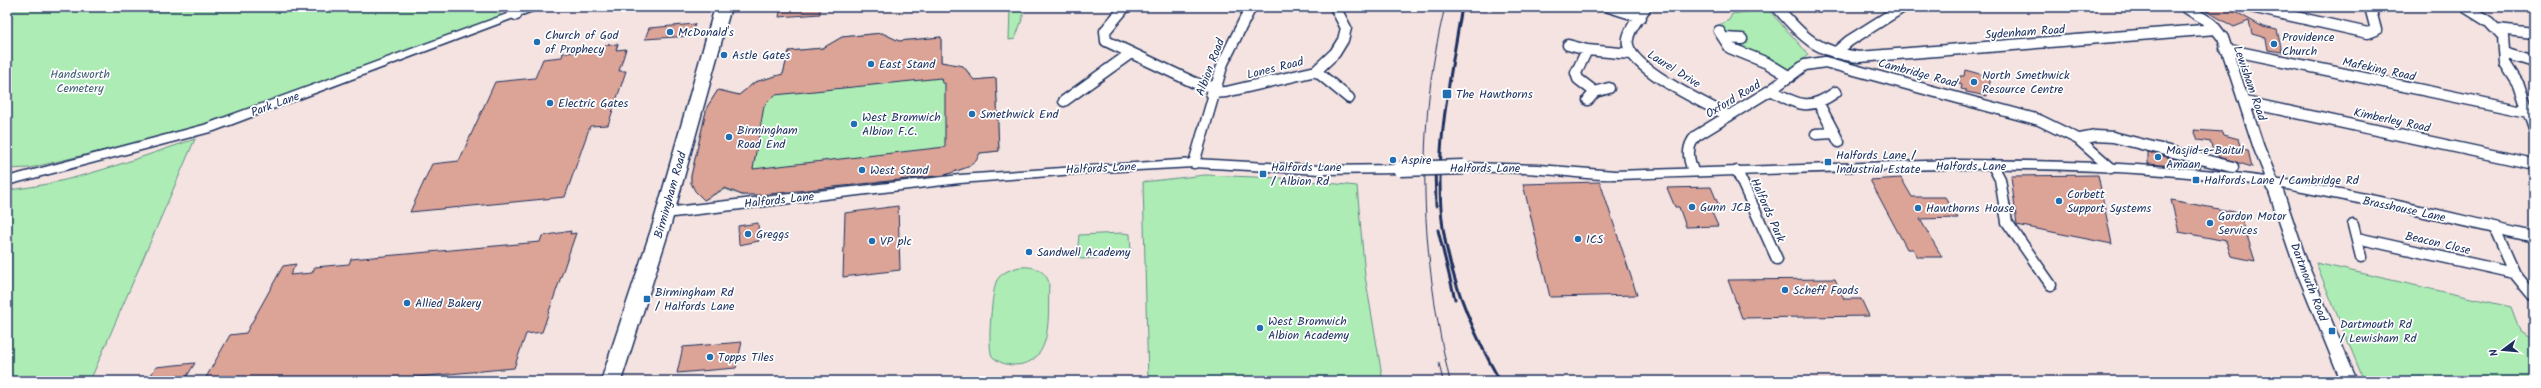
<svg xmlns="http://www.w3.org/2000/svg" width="2541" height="388" font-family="Kalam,sans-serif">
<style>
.green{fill:#adecb4;stroke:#648e89}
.building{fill:#dca397;stroke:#1b2f5e;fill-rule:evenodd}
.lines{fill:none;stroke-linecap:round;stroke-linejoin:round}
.street-casing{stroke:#1b2f5e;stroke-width:13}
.secondary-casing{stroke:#1b2f5e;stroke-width:3}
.highway-casing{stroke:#1b2f5e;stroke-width:3}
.street{stroke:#fff;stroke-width:10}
.secondary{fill:#fff;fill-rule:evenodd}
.highway{fill:#fff;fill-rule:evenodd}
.tram{stroke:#1b2f5e;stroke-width:1}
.rail{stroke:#1b2f5e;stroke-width:3}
.secondary-bridge-casing{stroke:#1b2f5e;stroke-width:17;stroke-linecap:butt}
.secondary-bridge{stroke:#fff;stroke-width:14}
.poi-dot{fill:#1f6fb2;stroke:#fff;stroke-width:1.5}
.labels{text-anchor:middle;stroke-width:3.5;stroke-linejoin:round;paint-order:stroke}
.poi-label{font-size:12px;fill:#1b2f5e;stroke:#fff;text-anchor:start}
.street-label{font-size:12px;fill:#1b2f5e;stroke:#fff}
.park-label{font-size:12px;fill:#405e74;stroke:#fff}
</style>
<rect width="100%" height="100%" fill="#f4e3e0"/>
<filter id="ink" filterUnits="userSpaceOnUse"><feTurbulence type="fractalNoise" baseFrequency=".025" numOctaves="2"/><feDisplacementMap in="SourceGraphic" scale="8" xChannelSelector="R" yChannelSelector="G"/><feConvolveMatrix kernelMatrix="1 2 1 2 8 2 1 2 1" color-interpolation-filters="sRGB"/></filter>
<g filter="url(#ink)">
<path class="green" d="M7 7H494L503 18 205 126 30 168 7 169Z
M1010 7H1022L1023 17 1015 39 1009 40Z
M1768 9C1774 17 1807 51 1808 55L1788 71 1734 47 1729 35 1719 25 1729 20 1732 14Z
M882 33 899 41 941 37V62L963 66 969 73 964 75 965 81 996 78 999 151 980 153 968 167 945 175 760 195H742L725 189 704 200C696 192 691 187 691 176L707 107 718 90 739 95 755 82 783 74 789 51 823 48 842 37Z
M195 139 90 381H7V190C71 184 134 159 195 139Z
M1205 175 1279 178 1357 186 1365 276 1383 381H1148L1143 182Z
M1122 233 1130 234 1131 253 1128 256 1081 259 1077 256 1079 235Z
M2316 263 2511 307 2520 331 2534 339V381H2364Z
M1020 267C1033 266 1045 269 1049 283 1047 311 1056 365 1014 365 1006 365 997 362 992 356 987 347 992 289 997 280 1002 272 1011 269 1020 267Z"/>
<path class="building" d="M781 7H820V14L779 17Z
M2200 7H2227L2263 27 2277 30 2282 52 2268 50 2266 38 2252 34 2249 21 2234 27Z
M695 24 691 36 645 39 649 28Z
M882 33 899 41 941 37V62L963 66 974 80 996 78 999 151 980 153 976 161 968 167 945 175 760 195H742L725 188 704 200 695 191 691 183V176L707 107 718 90 739 95 755 82 783 74 789 51 823 48 842 37ZM941 78 942 83H945V147L753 169 764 106 775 95Z
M618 44 616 50 626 49 619 71H626L608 125 590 126 565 197 410 212 432 164 459 161 495 82 535 78 543 59 562 57 563 53 604 50 605 45Z
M1965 70 1991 77 1987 96 1966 92V90L1961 89 1962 85 1959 84 1960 76H1964Z
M2194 130 2223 132 2224 135 2239 139 2242 149 2248 150 2252 167 2219 157 2212 148 2211 142 2198 140Z
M2148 152 2201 166 2200 168 2148 164Z
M2098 175 2112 244 2017 225 2011 176Z
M1901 178 1912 197H1945L1958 218 1920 219 1942 257H1918L1913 249H1907L1870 180Z
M1600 182 1637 295 1550 297 1523 184Z
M1711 187 1719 206H1709L1718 226 1686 227 1679 207H1675L1667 188Z
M2171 200 2240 213 2255 261 2231 256 2226 241 2179 232Z
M898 206 900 270 843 277 845 213Z
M758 223 759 241 739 245 738 226Z
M571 231 570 234 576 233 542 332 526 334 514 368 395 379 394 381H204L230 335 246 333 283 266 296 264 290 275 312 273 315 267 349 264 351 259 540 242 542 236Z
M1835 279 1844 299H1861L1869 316 1742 318 1728 280Z
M742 342 736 368 677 373 683 347Z
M195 363 184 381H147L156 367Z"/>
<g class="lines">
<g class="street-casing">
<path id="street" d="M509 7 516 15
M1125 7 1105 31 1106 41 1195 83 1213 87
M1609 7 1641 17
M1646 7C1640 17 1625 33 1628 45 1633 70 1706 104 1729 116
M1777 7C1803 38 1817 52 1859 57L2216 29
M2185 7 2212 24 2223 38 2259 148 2273 182
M2251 7 2368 33 2376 30 2370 7
M2465 7 2489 22 2503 37 2505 63 2519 85 2534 129
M2497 29 2534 33
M1719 31 1730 48 1767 63 1790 77
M1724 38 1742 39
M1568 45 1587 50 1631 54
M2225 49 2528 112
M1587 50 1576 73 1578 79 1595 92
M1835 53 1849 41 1903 7
M2505 53 2534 62
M1316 71 1349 98
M1771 90C1799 105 1808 112 1836 92
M1211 93 1226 92 1316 71 1335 53 1343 40 1346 28 1335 7
M1588 100 1595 92 1609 88
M1064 101 1131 53
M2245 102 2534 164
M1819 104 1839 142
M1816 134 1834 133
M2080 139 2096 136 2113 137 2233 167
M1194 163 1223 63 1251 7
M1993 166 2000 179 2007 222 2051 285
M1693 171C1688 158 1686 147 1696 136L1771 90 1805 65 1825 62 2039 120 2078 139 2111 168
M1737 171 1777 259
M2353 225 2361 257
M2495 229 2515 274 2534 297
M2357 238 2514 273"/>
</g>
<g class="secondary-casing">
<path id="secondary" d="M526 7H543L214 131 7 185V177L204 125Z
M1194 159 1321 166 1400 165 1407 169 1400 173 1321 174 1194 167 1100 172 960 183 665 218 658 213 665 208 960 175Z
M1956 160C2062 161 2168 163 2273 178 2361 190 2448 213 2534 232V242L2389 209 2282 188 2308 265 2357 381H2341L2294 265 2267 186C2052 156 1834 173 1617 179 1592 180 1566 175 1541 174 1515 172 1490 172 1464 171L1457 167 1464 163 1539 165 1615 171Z"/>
</g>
<g class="highway-casing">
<path id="highway" d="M715 7H731L671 224 621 381H601L653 224Z"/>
</g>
<use href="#street" class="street"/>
<use href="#secondary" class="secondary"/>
<use href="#highway" class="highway"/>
<path class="tram" d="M1445 7C1414 131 1421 257 1450 381
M1439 363 1443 381"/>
<path class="rail" d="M1462 7C1450 79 1433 155 1443 228 1451 283 1473 333 1500 381
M1435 168 1436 206
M1438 230 1455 299"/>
<g class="secondary-bridge-casing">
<path id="secondary-bridge" d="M1400 169 1464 167"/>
</g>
<use href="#secondary-bridge" class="secondary-bridge"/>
</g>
</g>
<g class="poi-dot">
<circle cx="670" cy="32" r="4"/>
<circle cx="537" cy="42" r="4"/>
<circle cx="2274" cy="44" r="4"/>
<circle cx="724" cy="55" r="4"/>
<circle cx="871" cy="64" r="4"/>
<circle cx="1974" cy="82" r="4"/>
<rect x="1442" y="89" width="10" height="10" rx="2"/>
<circle cx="550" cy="103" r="4"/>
<circle cx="972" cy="114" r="4"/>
<circle cx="854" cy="124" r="4"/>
<circle cx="729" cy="137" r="4"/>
<circle cx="2158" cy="157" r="4"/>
<circle cx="1393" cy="160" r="4"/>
<rect x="1824" y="158" width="8" height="8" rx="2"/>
<circle cx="862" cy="170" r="4"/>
<rect x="1259" y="170" width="8" height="8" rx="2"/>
<rect x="2192" y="176" width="8" height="8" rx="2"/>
<circle cx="2059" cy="201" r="4"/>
<circle cx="1692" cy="207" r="4"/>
<circle cx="1918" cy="208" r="4"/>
<circle cx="2210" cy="223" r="4"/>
<circle cx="748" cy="234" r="4"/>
<circle cx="1578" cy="239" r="4"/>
<circle cx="872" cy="241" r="4"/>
<circle cx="1029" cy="252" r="4"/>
<circle cx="1785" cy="290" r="4"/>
<rect x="643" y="295" width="8" height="8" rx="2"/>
<circle cx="407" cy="303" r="4"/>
<circle cx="1260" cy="328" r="4"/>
<rect x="2328" y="327" width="8" height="8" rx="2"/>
<circle cx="710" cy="357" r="4"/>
</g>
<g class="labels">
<g class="poi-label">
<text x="678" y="36">McDonald's</text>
<text x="545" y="39">Church of God<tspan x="545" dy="14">of Prophecy</tspan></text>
<text x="2282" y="41">Providence<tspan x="2282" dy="14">Church</tspan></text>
<text x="732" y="59">Astle Gates</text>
<text x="879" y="68">East Stand</text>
<text x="1982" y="79">North Smethwick<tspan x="1982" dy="14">Resource Centre</tspan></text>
<text x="1456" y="98">The Hawthorns</text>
<text x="558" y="107">Electric Gates</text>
<text x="980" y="118">Smethwick End</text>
<text x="862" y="121">West Bromwich<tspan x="862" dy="14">Albion F.C.</tspan></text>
<text x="737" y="134">Birmingham<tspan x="737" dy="14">Road End</tspan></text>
<text x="2166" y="154">Masjid-e-Baitul<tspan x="2166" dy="14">Amaan</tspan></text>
<text x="1836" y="159">Halfords Lane /<tspan x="1836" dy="14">Industrial Estate</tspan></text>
<text x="1401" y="164">Aspire</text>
<text x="1271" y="171">Halfords Lane<tspan x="1271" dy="14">/ Albion Rd</tspan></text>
<text x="870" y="174">West Stand</text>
<text x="2204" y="184">Halfords Lane / Cambridge Rd</text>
<text x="2067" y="198">Corbett<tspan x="2067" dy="14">Support Systems</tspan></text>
<text x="1700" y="211">Gunn JCB</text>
<text x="1926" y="212">Hawthorns House</text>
<text x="2218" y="220">Gordon Motor<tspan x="2218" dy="14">Services</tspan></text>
<text x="756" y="238">Greggs</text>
<text x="1586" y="243">ICS</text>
<text x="880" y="245">VP plc</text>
<text x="1037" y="256">Sandwell Academy</text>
<text x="1793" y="294">Scheff Foods</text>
<text x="655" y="296">Birmingham Rd<tspan x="655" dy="14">/ Halfords Lane</tspan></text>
<text x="415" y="307">Allied Bakery</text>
<text x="1268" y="325">West Bromwich<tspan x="1268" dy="14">Albion Academy</tspan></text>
<text x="2340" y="328">Dartmouth Rd<tspan x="2340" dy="14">/ Lewisham Rd</tspan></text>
<text x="718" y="361">Topps Tiles</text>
</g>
<g class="street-label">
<text transform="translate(2025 32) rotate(-4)" y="4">Sydenham Road</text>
<text transform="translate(1210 67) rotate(-69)" y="4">Albion Road</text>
<text transform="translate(1275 68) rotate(-14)" y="4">Lones Road</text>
<text transform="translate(1674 69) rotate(32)" y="4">Laurel Drive</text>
<text transform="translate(2379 69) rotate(12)" y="4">Mafeking Road</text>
<text transform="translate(1918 73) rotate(15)" y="4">Cambridge Road</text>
<text transform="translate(2250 83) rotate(71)" y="4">Lewisham Road</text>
<text transform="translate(1733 99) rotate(-31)" y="4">Oxford Road</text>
<text transform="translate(275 104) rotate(-20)" y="4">Park Lane</text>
<text transform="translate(2392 120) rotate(12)" y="4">Kimberley Road</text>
<text x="1971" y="170">Halfords Lane</text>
<text transform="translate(1101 168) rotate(-3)" y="4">Halfords Lane</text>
<text x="1485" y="172">Halfords Lane</text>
<text transform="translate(670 195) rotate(-74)" y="4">Birmingham Road</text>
<text transform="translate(779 200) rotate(-6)" y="4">Halfords Lane</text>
<text transform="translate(2404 209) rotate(12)" y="4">Brasshouse Lane</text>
<text transform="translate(1768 210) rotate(66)" y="4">Halfords Park</text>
<text transform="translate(2438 243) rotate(13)" y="4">Beacon Close</text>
<text transform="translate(2309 282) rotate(69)" y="4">Dartmouth Road</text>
</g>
<g class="park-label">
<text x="80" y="78">Handsworth<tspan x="80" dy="14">Cemetery</tspan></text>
</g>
</g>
<rect width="2541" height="388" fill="none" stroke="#fff" stroke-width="24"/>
<rect x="12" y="12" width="2517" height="364" fill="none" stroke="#1b2f5e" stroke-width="1.5" filter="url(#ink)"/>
<g transform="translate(2503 350) rotate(254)" stroke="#ffffff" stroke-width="3" paint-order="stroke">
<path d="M0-3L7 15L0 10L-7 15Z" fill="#1b2f5e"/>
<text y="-6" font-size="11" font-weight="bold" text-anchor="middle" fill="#1b2f5e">N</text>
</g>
</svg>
